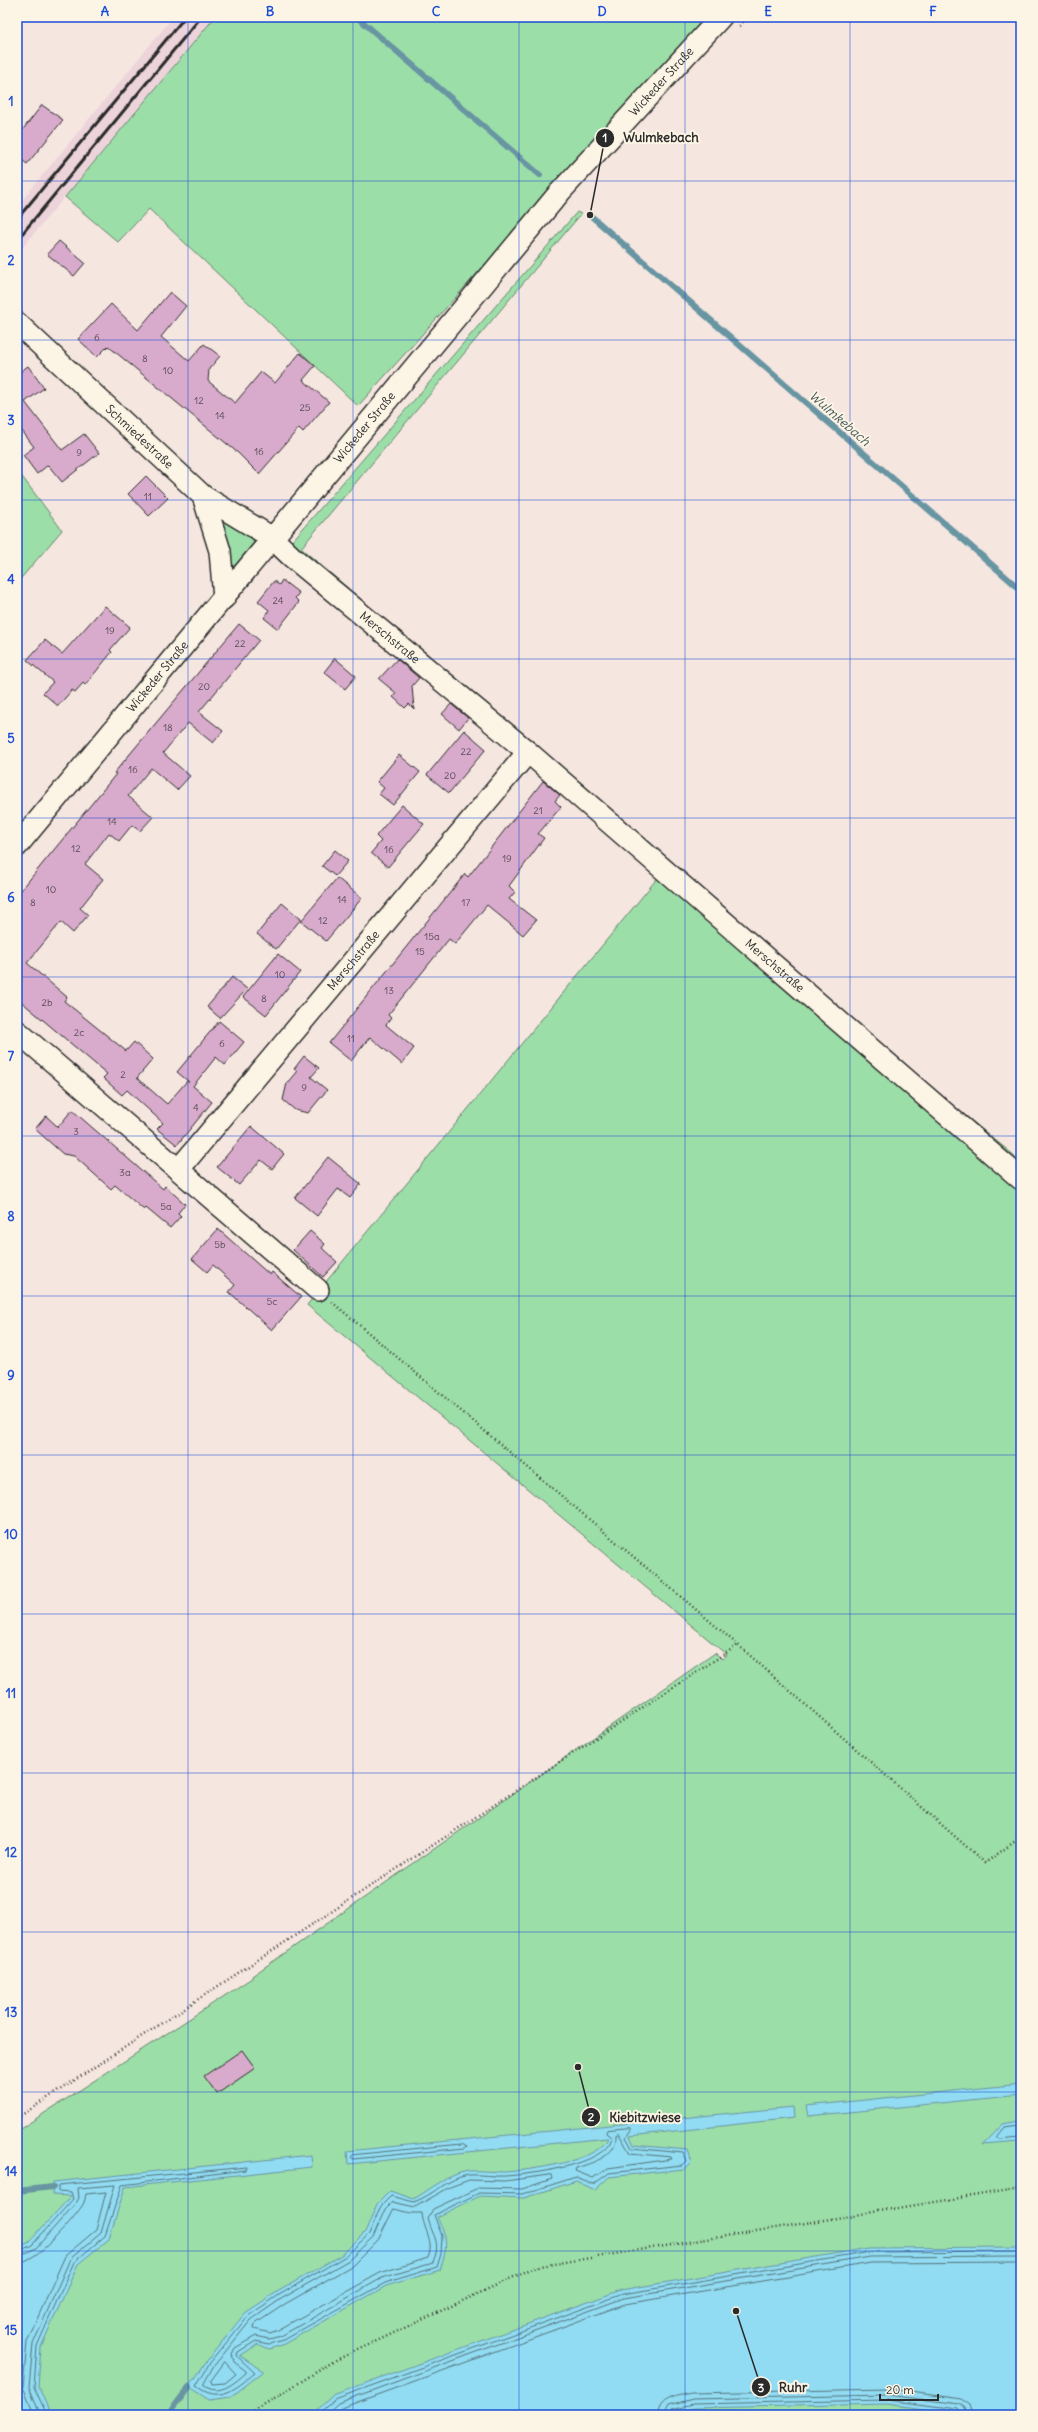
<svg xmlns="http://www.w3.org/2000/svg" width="1038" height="2432" font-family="Delius,sans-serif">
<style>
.built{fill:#ecd4da}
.green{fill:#9cdea8;stroke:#64846a}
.water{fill:#91dcf2;stroke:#6895a2}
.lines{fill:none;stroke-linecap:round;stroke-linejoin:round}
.shore{stroke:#54727b;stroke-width:1}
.stream{stroke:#6895a2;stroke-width:6}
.building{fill:#d8aacc;stroke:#2b2b2b}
.minor-casing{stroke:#2b2b2b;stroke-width:24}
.path{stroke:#2b2b2b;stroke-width:2.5;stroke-dasharray:1 3;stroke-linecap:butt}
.minor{stroke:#fcf5e5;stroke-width:21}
.rail{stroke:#2b2b2b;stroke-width:3}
.grid{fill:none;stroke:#1d4ed8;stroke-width:1;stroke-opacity:0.55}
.labels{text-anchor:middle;stroke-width:4;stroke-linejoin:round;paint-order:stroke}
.number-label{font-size:10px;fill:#564b53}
.street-label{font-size:12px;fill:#2b2b2b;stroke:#fcf5e5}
.water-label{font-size:13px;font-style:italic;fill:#44575d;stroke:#fcf5e5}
.leader{fill:none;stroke:#2b2b2b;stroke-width:1.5}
.callout-dot{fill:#2b2b2b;stroke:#fcf5e5;stroke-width:1.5}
.mark-label{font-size:12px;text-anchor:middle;font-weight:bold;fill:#fff}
.callout-label{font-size:13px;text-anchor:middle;font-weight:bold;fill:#2b2b2b;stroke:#fcf5e5;stroke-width:4;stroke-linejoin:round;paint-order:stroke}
.neatline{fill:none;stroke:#1d4ed8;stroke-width:1.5}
.grid-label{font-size:13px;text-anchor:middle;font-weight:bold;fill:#1d4ed8}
</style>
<rect width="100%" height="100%" fill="#f5e6e0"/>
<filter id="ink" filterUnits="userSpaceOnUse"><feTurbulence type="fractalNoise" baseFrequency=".025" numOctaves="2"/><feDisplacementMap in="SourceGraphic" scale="8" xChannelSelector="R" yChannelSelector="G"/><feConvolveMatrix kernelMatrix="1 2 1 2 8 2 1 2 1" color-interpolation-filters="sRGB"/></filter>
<g filter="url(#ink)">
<path class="built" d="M173 17H215L17 254V206Z"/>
<path class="green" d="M215 17H707L358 406 149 209 118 242 65 197Z
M577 212 581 214 301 548 907 1068 1021 1161V2415H17V2131L252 1978V1976L715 1653 722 1659 727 1655 307 1305 660 875 280 555Z
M17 470 62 530 17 583Z
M220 515 253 536 254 545 229 576Z"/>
<path class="water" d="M1021 2084V2095L808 2116 806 2106Z
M793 2107 794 2118 630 2136 634 2145 687 2150 691 2162 684 2169 609 2177 595 2190 576 2181 524 2198 480 2196 437 2217C448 2240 448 2245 440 2270L386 2286 284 2344 269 2349 258 2344 240 2356 264 2371 231 2397 209 2400 189 2387 206 2362 245 2313 277 2292 343 2254 366 2231 377 2204 390 2191 414 2199C430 2189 449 2174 468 2171 480 2170 493 2172 505 2172 529 2170 598 2162 608 2138L348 2164 347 2151Z
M1021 2121V2141L983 2144 1002 2124Z
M311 2155 312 2167 125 2187 109 2239 78 2264 41 2347 38 2386 51 2415H17V2249L29 2242 71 2196 52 2195 53 2182Z
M1021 2247V2415H972L887 2404 694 2408 666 2415H312L333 2395 621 2290 869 2248Z"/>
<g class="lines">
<path class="shore" d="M1021 2125 1004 2127 996 2137 998 2139 1021 2137
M630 2128 631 2130 626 2137 632 2148 683 2153 686 2161 682 2165 609 2173 594 2184 576 2177 523 2194 479 2193 434 2215 442 2236 441 2254 437 2267 385 2283 283 2340 269 2344 256 2341 238 2352 237 2356 255 2373C235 2389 220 2404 196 2386L209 2364 248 2316 279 2295 346 2256 369 2234 381 2206 391 2196 414 2202C433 2195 448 2178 469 2175 481 2174 494 2177 506 2176 530 2174 605 2166 612 2138L606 2133 607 2130Z
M619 2134 630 2153 671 2157 672 2159 608 2168 593 2178 575 2171 576 2168C592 2163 618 2156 616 2135Z
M464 2144 467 2146 465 2148 353 2159 351 2157 353 2155Z
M551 2175 552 2179 522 2189 478 2188 433 2209 428 2218C432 2237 442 2240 433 2263L382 2278 281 2336 269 2339 256 2336 235 2348 232 2354 234 2362 246 2371V2373C233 2384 219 2397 203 2385L213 2367 251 2320 281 2299 349 2260 373 2237 385 2209 392 2202 415 2207 450 2187 469 2180 505 2181Z
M394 2209 411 2213H422C423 2229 435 2241 428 2258L380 2273 278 2330 270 2333 254 2329 255 2324 285 2304 353 2265 378 2240Z
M17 2252 32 2245 73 2199 71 2192 58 2191V2185L247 2167 246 2170 122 2185 105 2236 74 2262 37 2346 34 2387 47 2415
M17 2257 36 2248 76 2203 79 2198 78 2188 115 2185 101 2233 70 2259 33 2344 29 2387 41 2415
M17 2263C37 2262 71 2222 82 2206 85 2202 85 2198 86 2194L106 2192 96 2230 65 2256 27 2342 23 2387 35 2415
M225 2362 236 2374 225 2383 212 2384 211 2381Z
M317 2415 335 2399 623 2294 870 2252 1021 2251
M325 2415 338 2403 624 2298 870 2257 1021 2256
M334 2415 341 2408 625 2304 871 2263 1021 2262
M658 2415C658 2398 679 2395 692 2393L888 2389 961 2399 970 2405 973 2415
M664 2415 669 2405 693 2399 887 2395 960 2404 965 2408 967 2415
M669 2415 672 2409 693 2404 887 2400 958 2409 962 2415"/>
<path class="stream" d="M357 17 540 175
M590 215 1021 590
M17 2191 53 2187
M168 2415 189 2387"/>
</g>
<path class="building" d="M42 105 63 120 27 164 17 156V137Z
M59 241 85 263 74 276 47 254Z
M170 292 186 306 161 337 189 361 204 344 220 356 209 369 208 381 235 403 261 372 275 383 300 353 315 366 303 380 329 402 303 432 299 428 259 474 238 453 108 346 97 357 78 339 111 304 138 330Z
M28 366 44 388 25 402 62 450 84 434 99 453 62 482 48 465 37 474 23 455 34 447 17 424V374Z
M146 476 168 498 149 516 128 494Z
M282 580 299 593 295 598 299 602 278 629 264 618 269 610 258 601 274 581 279 585Z
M105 606 130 627 110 650 112 652 85 685 83 683 75 692 72 690 58 706 43 693 53 682 27 660 45 640 62 654Z
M239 624 259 640 199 712 223 731 213 743 188 723 163 753 190 776 177 790 151 768 128 796 153 817 140 831 132 825 119 841 109 833 85 864 103 879 80 908 88 915 73 933 61 922 27 963 67 997 64 1001 126 1051 134 1042 153 1059 137 1078 167 1104 187 1081 189 1082 177 1072 219 1021 244 1042 225 1065 216 1057 193 1086 212 1102 177 1145 157 1129 163 1123 127 1090 122 1095 103 1078 107 1074 17 998V895L116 774 114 773Z
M335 658 356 676 345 689 324 672Z
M397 659 419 678 412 686 414 709 409 704 405 708 393 697 396 693 379 679Z
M451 704 468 718 459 729 442 714Z
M464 730 486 749 449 793 427 775Z
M399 755 420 772 393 805 379 794 384 788 377 782Z
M543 781 560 795 555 801 561 807 538 834 544 838 509 886 515 892 509 899 536 920 523 935 487 905 455 944 449 939 388 1015 391 1018 386 1025 414 1048 402 1064 370 1037 351 1061 329 1043 465 874 468 877Z
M402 805 424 824 388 867 371 853 381 841 376 836Z
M335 850 348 861 335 876 322 866Z
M337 878 362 898 326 941 301 921Z
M282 903 301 919 276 949 257 934Z
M278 954 300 972 266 1015 243 997Z
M232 977 247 989 220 1018 207 1007Z
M304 1056 319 1068 311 1077 327 1090 308 1113 295 1110 283 1100 287 1083 297 1071 294 1069Z
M72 1110 163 1189 165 1186 185 1204 178 1213 181 1216 170 1228 146 1208 144 1210 115 1185 111 1189 74 1156 63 1154 35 1129 46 1116 58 1127Z
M251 1126 284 1154 272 1169 261 1160 239 1185 217 1167Z
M328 1157 361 1184 350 1198 338 1189 317 1216 295 1198Z
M218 1229 270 1275 272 1272 301 1297 272 1330 229 1292 235 1285 213 1265 207 1272 192 1259Z
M310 1231 325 1244 322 1248 337 1262 323 1277 293 1250Z
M242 2050 255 2068 217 2094 204 2076Z"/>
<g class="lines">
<g class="minor-casing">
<g id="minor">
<path id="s1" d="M17 323 203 496 271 537 292 557 528 752 1021 1179"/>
<path d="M203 496 220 551 224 598"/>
<path id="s2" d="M17 846 560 192 721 17"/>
<path d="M17 1031 318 1290"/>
<path id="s3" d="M179 1169 528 752"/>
</g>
</g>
<path class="path" d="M739 26 748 17
M332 1302 738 1645 985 1863 1021 1837
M17 2118 738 1645
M247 2415 336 2360 535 2267 1021 2188"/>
<use href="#minor" class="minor"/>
<path class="rail" d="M17 219 185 17
M17 240 201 17"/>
</g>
</g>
<path class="grid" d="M188 17V2415M353 17V2415M519 17V2415M685 17V2415M850 17V2415M17 181H1021M17 340H1021M17 500H1021M17 659H1021M17 818H1021M17 977H1021M17 1136H1021M17 1296H1021M17 1455H1021M17 1614H1021M17 1773H1021M17 1932H1021M17 2092H1021M17 2251H1021"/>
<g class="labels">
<g class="number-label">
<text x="97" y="341">6</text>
<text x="145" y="362">8</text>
<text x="168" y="374">10</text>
<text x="199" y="404">12</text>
<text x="305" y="411">25</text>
<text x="220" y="419">14</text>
<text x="259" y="455">16</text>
<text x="79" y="456">9</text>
<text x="148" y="500">11</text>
<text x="278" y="604">24</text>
<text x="110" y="634">19</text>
<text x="240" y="647">22</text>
<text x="204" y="690">20</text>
<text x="168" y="731">18</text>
<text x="466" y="755">22</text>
<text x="133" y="773">16</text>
<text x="450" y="779">20</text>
<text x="538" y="814">21</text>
<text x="112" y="825">14</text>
<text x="76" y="852">12</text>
<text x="389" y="853">16</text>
<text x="507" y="862">19</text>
<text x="51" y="893">10</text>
<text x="342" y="903">14</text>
<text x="33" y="906">8</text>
<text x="466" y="906">17</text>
<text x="323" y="924">12</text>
<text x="432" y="940">15a</text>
<text x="420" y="955">15</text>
<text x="280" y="978">10</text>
<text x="389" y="994">13</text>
<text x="264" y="1002">8</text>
<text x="47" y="1006">2b</text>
<text x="79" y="1036">2c</text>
<text x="351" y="1042">11</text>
<text x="222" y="1047">6</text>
<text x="123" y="1078">2</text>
<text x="304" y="1091">9</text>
<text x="196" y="1111">4</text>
<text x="76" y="1135">3</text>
<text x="125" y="1176">3a</text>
<text x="166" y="1210">5a</text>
<text x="220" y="1248">5b</text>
<text x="272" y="1305">5c</text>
</g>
<g class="street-label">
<text dy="4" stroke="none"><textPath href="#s2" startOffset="1000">Wickeder Straße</textPath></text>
<text dy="4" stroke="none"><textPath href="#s2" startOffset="544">Wickeder Straße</textPath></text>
<text dy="4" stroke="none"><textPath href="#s1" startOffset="167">Schmiedestraße</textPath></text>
<text dy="4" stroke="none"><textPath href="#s1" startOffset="489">Merschstraße</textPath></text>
<text dy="4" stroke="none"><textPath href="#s2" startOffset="220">Wickeder Straße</textPath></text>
<text dy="4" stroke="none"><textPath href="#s3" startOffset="272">Merschstraße</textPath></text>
<text dy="4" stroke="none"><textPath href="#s1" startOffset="995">Merschstraße</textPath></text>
</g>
<g class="water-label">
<text transform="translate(840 418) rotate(41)" y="5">Wulmkebach</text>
</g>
</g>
<path class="leader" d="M590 215L605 138M578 2067L591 2117M736 2311L761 2387"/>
<g class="callout-dot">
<circle cx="590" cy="215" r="4"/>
<circle cx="578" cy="2067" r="4"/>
<circle cx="736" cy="2311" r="4"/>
<circle cx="605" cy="138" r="10"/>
<circle cx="591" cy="2117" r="10"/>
<circle cx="761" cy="2387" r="10"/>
</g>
<g class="mark-label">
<text x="605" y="142">1</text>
<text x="591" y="2121">2</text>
<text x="761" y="2392">3</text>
</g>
<g class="callout-label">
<text x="661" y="142">Wulmkebach</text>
<text x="645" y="2122">Kiebitzwiese</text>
<text x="793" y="2392">Ruhr</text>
</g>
<rect width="1038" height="2432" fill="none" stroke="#fcf5e5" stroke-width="44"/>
<path d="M880 2394v6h58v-6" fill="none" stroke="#2b2b2b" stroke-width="2"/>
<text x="886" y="2394" font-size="12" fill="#2b2b2b" stroke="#fcf5e5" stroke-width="3" paint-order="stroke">20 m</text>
<rect x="22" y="22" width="994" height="2388" class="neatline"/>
<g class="grid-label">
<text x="105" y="16">A</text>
<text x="270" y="16">B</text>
<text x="436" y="16">C</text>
<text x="602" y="16">D</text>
<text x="768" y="16">E</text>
<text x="933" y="16">F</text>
<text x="11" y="106">1</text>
<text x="11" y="265">2</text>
<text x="11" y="425">3</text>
<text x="11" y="584">4</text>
<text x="11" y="743">5</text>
<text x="11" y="902">6</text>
<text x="11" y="1061">7</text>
<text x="11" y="1221">8</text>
<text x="11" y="1380">9</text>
<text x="11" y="1539">10</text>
<text x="11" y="1698">11</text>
<text x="11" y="1857">12</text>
<text x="11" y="2017">13</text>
<text x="11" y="2176">14</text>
<text x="11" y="2335">15</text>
</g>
</svg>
